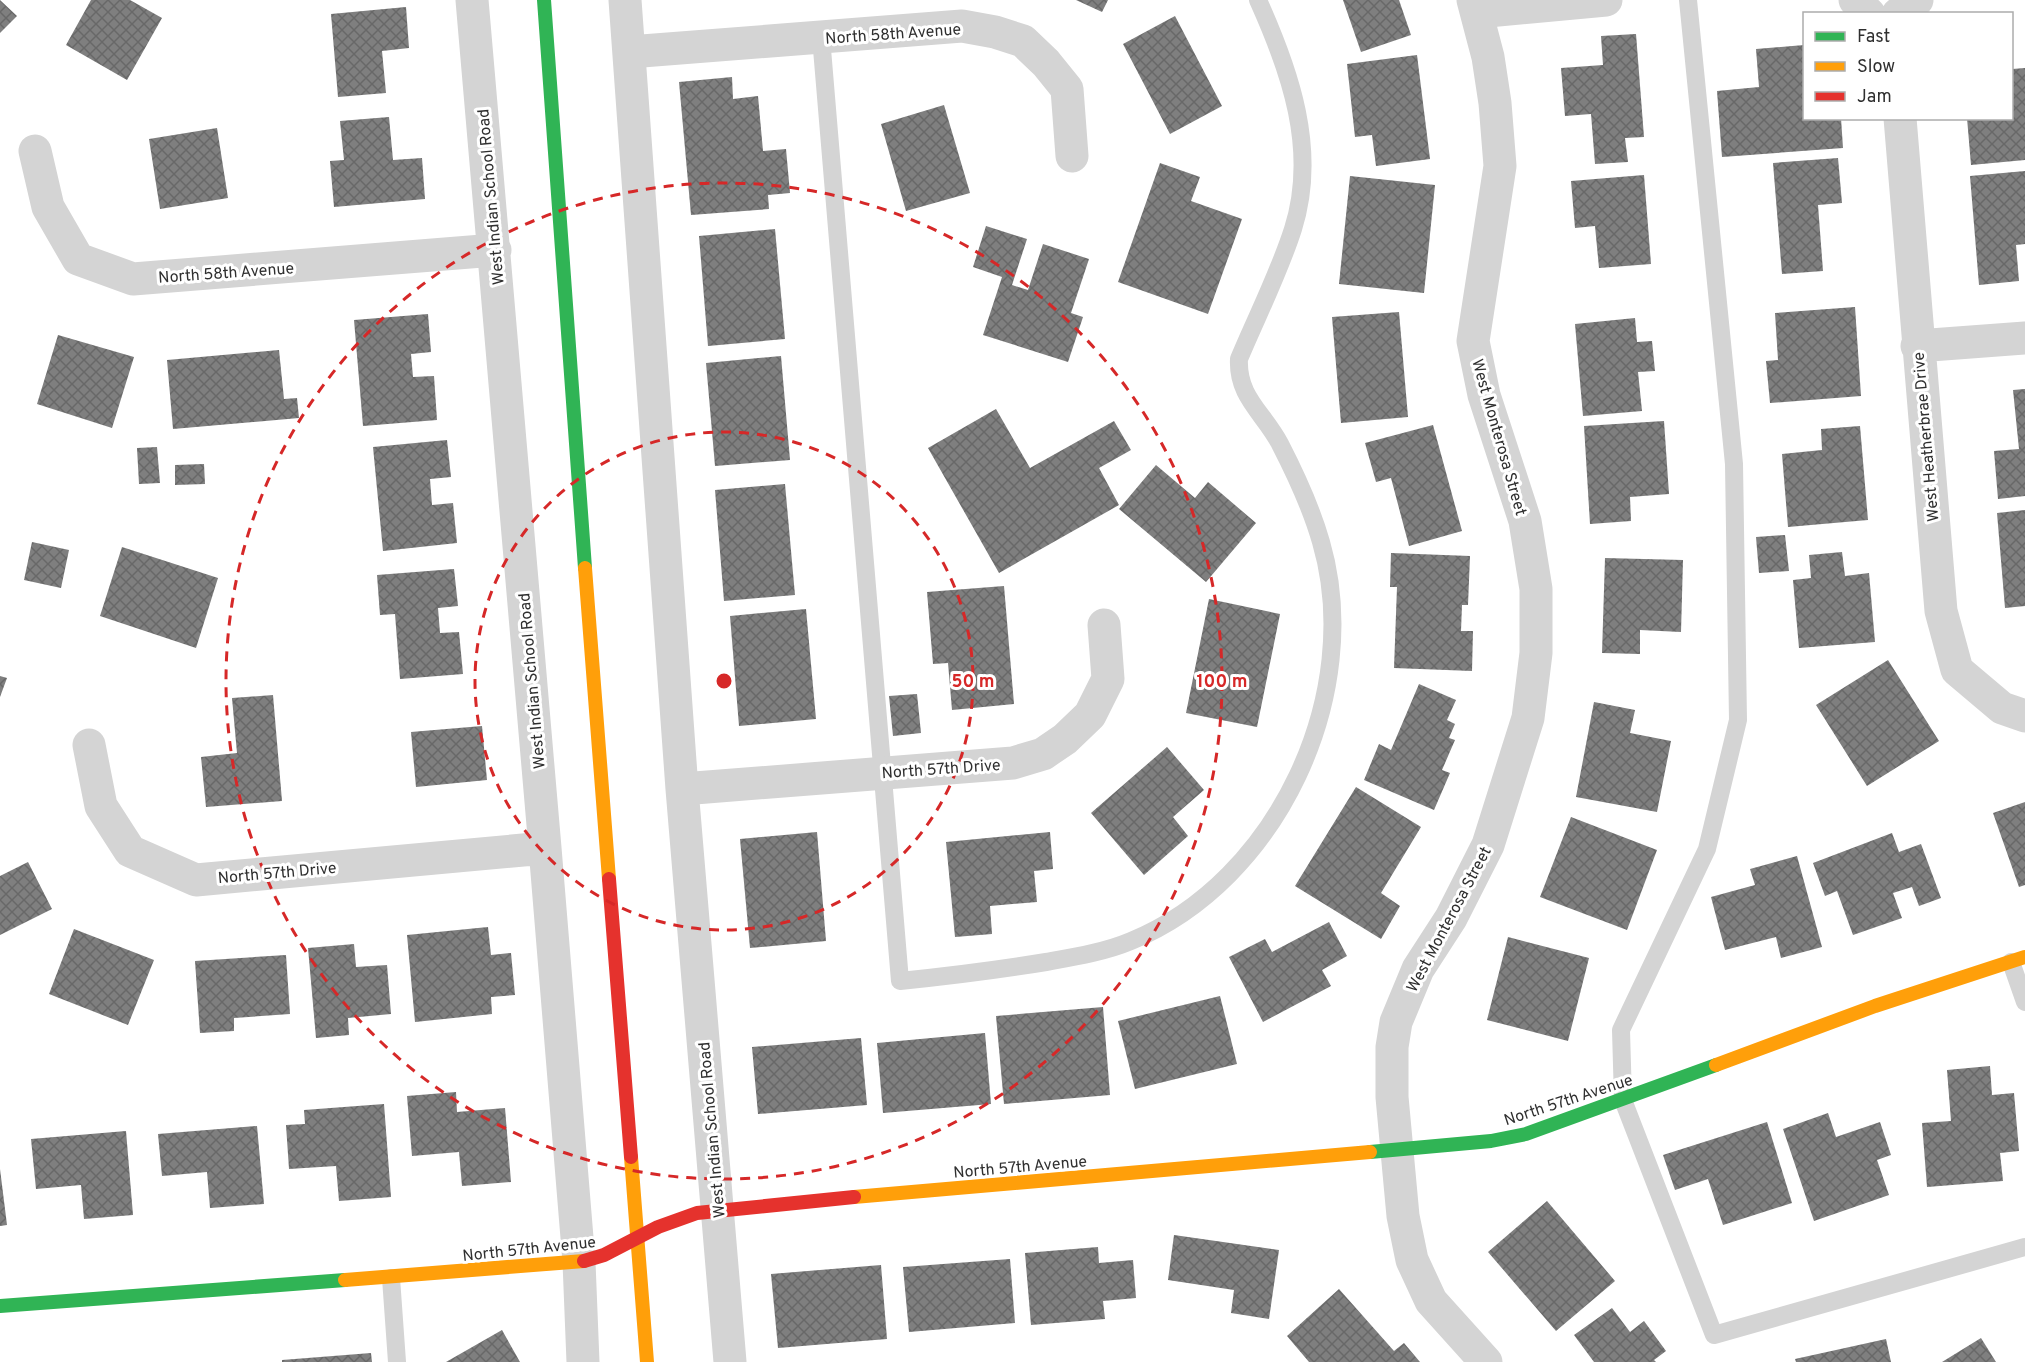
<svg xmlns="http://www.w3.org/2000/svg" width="2025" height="1362" font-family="Overpass,sans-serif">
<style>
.building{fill:url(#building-cross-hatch)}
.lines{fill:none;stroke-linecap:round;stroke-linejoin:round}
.lane{stroke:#d4d4d4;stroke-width:18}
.street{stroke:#d4d4d4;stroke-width:33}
.fast{stroke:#30b455;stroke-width:14}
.slow{stroke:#ff9f0a;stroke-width:14}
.jam{stroke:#e5322d;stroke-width:14}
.ring{fill:none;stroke:#d62828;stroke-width:3;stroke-dasharray:10 8}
.labels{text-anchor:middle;stroke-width:6;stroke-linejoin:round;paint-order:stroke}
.street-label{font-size:16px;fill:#2f2f2f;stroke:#fff}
.centre{fill:#d62828;stroke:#fff;stroke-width:3}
.ring-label{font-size:18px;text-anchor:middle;font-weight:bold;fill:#d62828;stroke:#fff;stroke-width:6;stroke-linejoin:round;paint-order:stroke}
</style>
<defs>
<pattern id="building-cross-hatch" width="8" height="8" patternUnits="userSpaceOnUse" patternTransform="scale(1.5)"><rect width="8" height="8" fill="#7f7f7f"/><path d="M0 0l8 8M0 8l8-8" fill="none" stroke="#686868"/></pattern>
</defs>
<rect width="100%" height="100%" fill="#fff"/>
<path class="building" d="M0 0 17 16 0 33Z
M91 0H130L162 18 127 80 66 45Z
M1076 0H1108L1102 12Z
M1343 0H1399L1411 35 1361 52Z
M406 7 409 48 382 51 386 93 338 97 331 14Z
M1175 16 1222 106 1170 134 1123 44Z
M1636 34 1644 137 1625 138 1628 162 1595 164 1591 114 1565 116 1561 68 1603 65 1601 36Z
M1804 45V118H1841L1843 148 1722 157 1717 91 1759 87 1756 49Z
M1417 55 1430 159 1376 166 1372 135 1355 137 1347 64Z
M2025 68V160L1971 165 1967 118H2012V69Z
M732 77 733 99 758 96 763 151 786 149 790 193 768 195 769 209 691 215 679 82Z
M944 105 970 193 906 211 881 124Z
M389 117 393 160 422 158 425 199 334 207 330 161 344 160 340 121Z
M217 128 228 198 160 209 149 139Z
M1838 158 1842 203 1818 205 1823 271 1782 274 1773 163Z
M1160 163 1200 177 1191 201 1242 219 1208 314 1118 282Z
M2025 171V244L2016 245 2019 281 1979 285 1970 176Z
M1644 175 1651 264 1599 268 1595 226 1575 228 1571 181Z
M1350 176 1435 185 1424 293 1339 284Z
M986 226 1027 239 1012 285 1028 290 1043 244 1089 259 1071 313 1083 317 1068 362 983 335 1002 277 973 267Z
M775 229 785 339 708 346 699 236Z
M1855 307 1861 396 1770 403 1766 361 1778 360 1775 313Z
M1399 312 1408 417 1341 423 1332 317Z
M428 314 431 352 411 354 413 377 434 376 437 420 363 426 354 320Z
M1635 318 1637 342 1652 341 1655 371 1638 372 1642 411 1583 416 1575 324Z
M58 335 134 357 112 428 37 404Z
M279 350 284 399 297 398 299 418 173 429 167 360Z
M781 356 790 460 715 466 706 363Z
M2025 389V496L1998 499 1994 451 2019 449 2013 390Z
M996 409 1030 468 1114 421 1131 450 1099 468 1119 505 999 573 928 448Z
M1664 421 1669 494 1630 497 1631 521 1590 524 1584 426Z
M1433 425 1462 531 1409 546 1391 478 1376 482 1365 443Z
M1860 426 1868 520 1788 527 1782 454 1822 450 1821 429Z
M447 440 451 477 430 479 432 505 453 503 457 543 383 551 373 447Z
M157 447 160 483 139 484 137 448Z
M204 464 205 484 175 485V465Z
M1156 465 1195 498 1208 482 1256 523 1206 582 1119 509Z
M785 484 795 595 724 601 715 490Z
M2025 510V606L2005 608 1997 513Z
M1785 535 1789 571 1759 573 1756 537Z
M32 542 69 550 61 588 24 580Z
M122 547 218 578 196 648 100 616Z
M1842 552 1845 576 1869 573 1875 642 1799 648 1793 580 1811 578 1809 555Z
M1391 553 1470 556 1468 605H1462L1461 631H1473L1472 671 1394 668 1397 587H1390Z
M1605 558 1683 560 1681 632 1640 630V654L1602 653Z
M454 569 458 606 438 608 440 633 459 632 463 674 400 679 395 614 380 615 377 575Z
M1004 586 1014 704 952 710 948 663 933 664 927 592Z
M1209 599 1280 614 1257 727 1186 713Z
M806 609 816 719 739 726 730 616Z
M1888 660 1939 741 1867 786 1816 705Z
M0 676 7 678 0 697Z
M1419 684 1456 700 1447 720 1455 724 1449 738 1455 740 1442 770 1450 773 1434 810 1364 780 1379 744 1391 750Z
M917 694 921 733 893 736 889 696Z
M273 695 282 801 206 807 201 757 237 753 232 698Z
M1594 702 1635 710 1630 733 1671 741 1657 812 1576 797Z
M482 726 487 780 416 787 411 732Z
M1167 747 1204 790 1173 817 1188 836 1144 875 1091 813Z
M1356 787 1421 827 1381 893 1400 906 1381 939 1295 886Z
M2025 802V885L2019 887 1993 813Z
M1571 817 1657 850 1627 930 1540 897Z
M817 832 826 941 750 948 740 839Z
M1050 832 1053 869 1034 871 1037 902 990 906 992 934 955 937 946 842Z
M1892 833 1899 852 1921 844 1941 898 1919 906 1912 887 1893 893 1902 918 1853 935 1837 891 1825 896 1813 863Z
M1797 856 1822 947 1781 958 1776 937 1725 950 1711 897 1755 885 1750 869Z
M28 862 52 909 0 935V876Z
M1329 922 1347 956 1322 970 1331 986 1263 1022 1229 957 1265 939 1272 952Z
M488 927 491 955 511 953 515 995 491 997 492 1014 415 1022 407 935Z
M74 929 154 960 128 1025 49 994Z
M1508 937 1589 958 1568 1041 1487 1020Z
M354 944 356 967 387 965 391 1014 348 1018 349 1035 316 1038 308 948Z
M286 955 290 1014 234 1018V1031L200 1033 195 961Z
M1220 996 1237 1064 1135 1089 1118 1021Z
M1103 1007 1110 1095 1004 1104 996 1016Z
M985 1033 991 1104 883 1113 877 1043Z
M861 1038 867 1105 758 1114 752 1047Z
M1990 1066 1992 1095 2014 1093 2019 1151 2000 1153 2003 1181 1927 1187 1922 1123 1951 1121 1947 1070Z
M456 1092 457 1112 505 1108 511 1182 462 1186 459 1152 412 1156 407 1096Z
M384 1104 391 1197 339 1201 336 1166 289 1169 286 1125 305 1124 304 1110Z
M1828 1113 1836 1137 1880 1122 1891 1155 1877 1160 1889 1195 1814 1221 1783 1129Z
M1767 1122 1792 1203 1723 1225 1708 1179 1675 1190 1663 1155Z
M257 1126 264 1204 210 1208 207 1172 162 1176 158 1134Z
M126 1131 133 1215 84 1219 81 1185 36 1189 31 1139Z
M0 1169 7 1225 0 1226Z
M1547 1201 1615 1281 1556 1331 1488 1252Z
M1174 1235 1279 1250 1269 1319 1231 1313 1234 1290 1168 1280Z
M1098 1247 1099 1263 1133 1260 1136 1298 1103 1301 1105 1319 1031 1325 1025 1253Z
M1010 1259 1015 1323 909 1332 903 1267Z
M881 1265 887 1339 778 1348 771 1274Z
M1339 1289 1394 1351 1404 1343 1420 1362H1309L1287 1336Z
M1612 1308 1630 1332 1644 1321 1666 1351 1654 1360 1656 1362H1594L1574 1335Z
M502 1330 520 1362H446Z
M1981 1338 1996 1362H1942Z
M1886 1339 1891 1362H1796L1795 1359Z
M371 1353 372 1362H282V1360Z"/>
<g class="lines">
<path class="lane" d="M1688 0 1734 464 1738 720 1707 849 1621 1030 1623 1100 1714 1335 2025 1247
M821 37 900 981C949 976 997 970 1046 962 1074 957 1105 952 1131 941 1278 881 1365 693 1321 542 1311 507 1296 475 1280 444 1264 413 1237 397 1239 359 1257 316 1279 273 1293 229 1318 150 1290 71 1258 0
M2011 962 2025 1002
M391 1278 397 1362"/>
<path class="street" d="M472 0 545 848 579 1262 583 1362
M625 0 682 789 730 1362
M1473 0 1488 57 1495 103 1500 166 1473 341 1484 395 1525 521 1536 589V653L1528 718 1488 845 1451 918 1418 969 1396 1022 1392 1047V1097L1403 1216 1412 1260 1431 1301 1486 1362
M1855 0 1869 14
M1477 12 1606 0
M1898 14 1917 0
M629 52 962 26 995 32 1023 41 1046 63 1067 89 1072 156
M1900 118 1941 611 1957 670 2002 708 2025 716
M35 151 48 207 78 259 133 279 495 250
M1917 346 2025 338
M89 745 101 806 130 851 196 880 545 848
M682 789 1013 763 1043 754 1065 739 1090 715 1108 679 1104 625"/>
<path class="fast" d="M544 0 585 568
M1370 1152 1491 1141 1526 1134 1716 1065
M0 1306 345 1280"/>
<path class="slow" d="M585 568 609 879
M1716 1065 1875 1006 2025 957
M631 1157 647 1362
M854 1197 1370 1152
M345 1280 584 1261"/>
<path class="jam" d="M609 879 631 1157
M584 1261 604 1255 658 1227 697 1213 854 1197"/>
</g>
<g class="ring">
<circle cx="724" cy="681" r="249"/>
<circle cx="724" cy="681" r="498"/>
</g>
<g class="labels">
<g class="street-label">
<text transform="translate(893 33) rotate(-4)" y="6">North 58th Avenue</text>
<text transform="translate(490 197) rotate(-95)" y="6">West Indian School Road</text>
<text transform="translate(226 272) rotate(-4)" y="6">North 58th Avenue</text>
<text transform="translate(1500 437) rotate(74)" y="6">West Monterosa Street</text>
<text transform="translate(1925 437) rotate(-95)" y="6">West Heatherbrae Drive</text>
<text transform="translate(531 681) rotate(-95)" y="6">West Indian School Road</text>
<text transform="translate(941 768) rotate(-4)" y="6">North 57th Drive</text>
<text transform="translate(277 872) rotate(-5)" y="6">North 57th Drive</text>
<text transform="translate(1448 919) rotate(-62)" y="6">West Monterosa Street</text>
<text transform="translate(1568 1099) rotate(-18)" y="6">North 57th Avenue</text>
<text transform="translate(711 1130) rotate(-95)" y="6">West Indian School Road</text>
<text transform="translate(1020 1166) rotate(-5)" y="6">North 57th Avenue</text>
<text transform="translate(529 1248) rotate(-6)" y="6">North 57th Avenue</text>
</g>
</g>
<circle cx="724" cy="681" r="9" class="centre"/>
<g class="ring-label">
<text x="973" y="687">50 m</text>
<text x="1222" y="687">100 m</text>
</g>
<rect x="1803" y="12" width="210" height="108" fill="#ffffff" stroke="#acacac" stroke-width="1.5"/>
<rect x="1815" y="32" width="30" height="9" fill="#30b455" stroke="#acacac" stroke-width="1.5"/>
<text x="1857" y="42" font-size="18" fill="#2f2f2f">Fast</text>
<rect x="1815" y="62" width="30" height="9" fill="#ff9f0a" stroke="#acacac" stroke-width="1.5"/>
<text x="1857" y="72" font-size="18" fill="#2f2f2f">Slow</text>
<rect x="1815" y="92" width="30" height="9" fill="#e5322d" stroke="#acacac" stroke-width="1.5"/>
<text x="1857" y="102" font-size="18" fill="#2f2f2f">Jam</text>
</svg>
